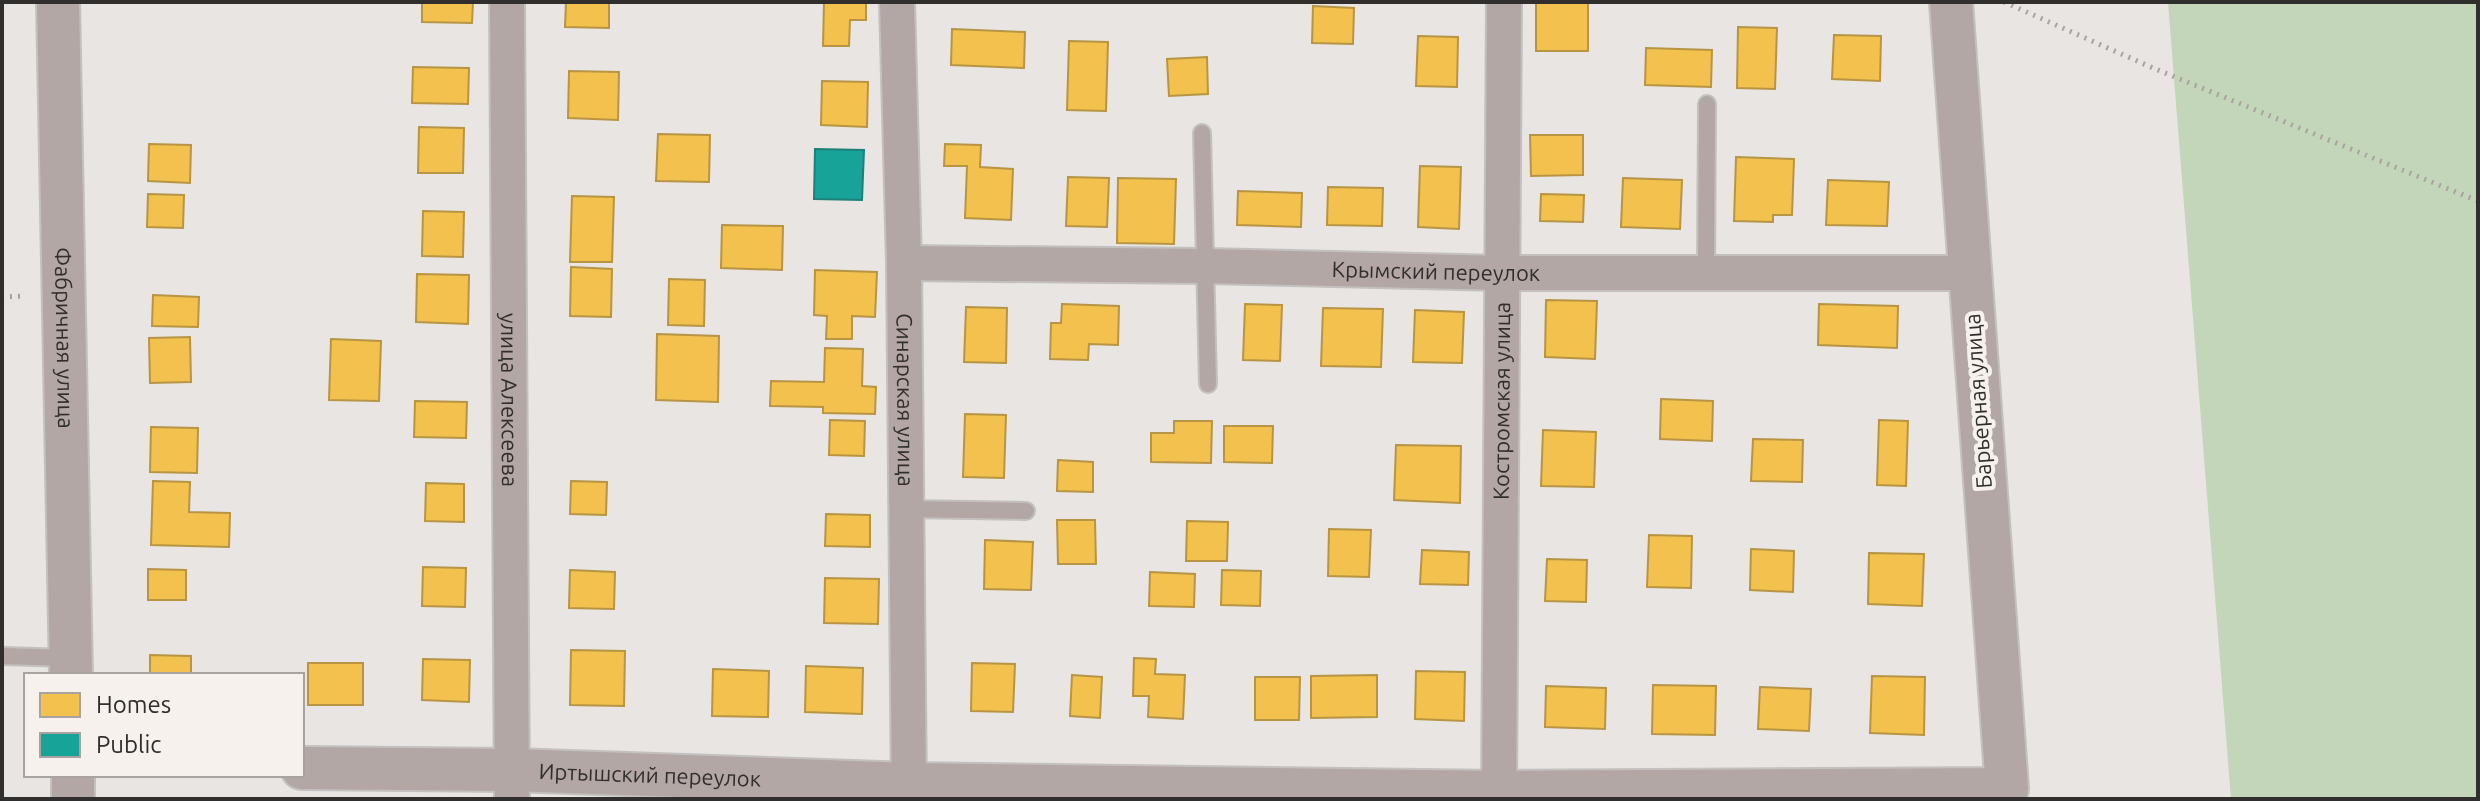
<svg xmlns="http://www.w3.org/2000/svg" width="2480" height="801" font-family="Ubuntu,sans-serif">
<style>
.green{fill:#c3d6b9}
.homes{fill:#f2c14e;stroke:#b89544;stroke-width:2}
.public{fill:#17a398;stroke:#1f8078;stroke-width:2}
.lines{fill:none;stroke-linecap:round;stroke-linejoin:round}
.service-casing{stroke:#c3c1bf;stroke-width:20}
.minor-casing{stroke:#c3c1bf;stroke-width:38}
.tertiary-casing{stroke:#c3c1bf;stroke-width:46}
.path{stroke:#aaa29f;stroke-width:5;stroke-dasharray:2 6;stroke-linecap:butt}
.service{stroke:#b2a7a4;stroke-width:16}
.minor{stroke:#b2a7a4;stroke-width:34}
.tertiary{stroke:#b2a7a4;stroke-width:42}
.labels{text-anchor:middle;stroke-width:8;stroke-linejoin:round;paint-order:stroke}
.street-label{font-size:22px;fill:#312f2d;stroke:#f7f1ee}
</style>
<rect width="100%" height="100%" fill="#e8e5e2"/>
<path class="green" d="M2168 2H2478V799H2231Z"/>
<path class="homes" d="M422 2H473L472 23 422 22Z
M566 2H609V28L565 27Z
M824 2H866V20H850L849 46H823Z
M1536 2H1588V51H1536Z
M1313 6 1354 8 1353 44 1312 43Z
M1738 27 1777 28 1775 89 1737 88Z
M952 29 1025 32 1024 68 951 65Z
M1834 35 1881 36 1880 81 1832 79Z
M1418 36 1458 37 1457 87 1416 86Z
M1069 41 1108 42 1106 111 1067 110Z
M1646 48 1712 50 1711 87 1645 85Z
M1207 57 1208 94 1169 96 1167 59Z
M413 67 469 68 468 104 412 103Z
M569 71 619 72 618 120 568 118Z
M822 81 868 82 867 127 821 125Z
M419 127 464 128 463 173H418Z
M658 134 710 135 709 182 656 181Z
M1530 135H1583V175L1531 176Z
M149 144 191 145 190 183 148 181Z
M945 144 981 145 980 167 1013 169 1011 220 965 218 967 166H944Z
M1736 157 1794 159 1792 215H1773V222L1734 221Z
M1420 166 1461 167 1459 229 1418 227Z
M1068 177 1109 178 1107 227 1066 226Z
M1118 178 1176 179 1174 244 1117 243Z
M1623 178 1682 180 1680 229 1621 227Z
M1828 180 1889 182 1887 226 1826 225Z
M1328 187 1383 188 1382 226 1327 225Z
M1238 191 1302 193 1301 227 1237 225Z
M148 194 184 195 183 228 147 227Z
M1541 194 1584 195 1583 222 1540 221Z
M572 196 614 197 612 262H570Z
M423 211 464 212 463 257 422 256Z
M722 225 783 226 782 270 721 268Z
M571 267 612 269 611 317 570 316Z
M815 270 877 272 875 317 852 316V339H826L827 316 814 315Z
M417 274 469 275 468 324 416 322Z
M669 279 705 280 704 326 668 325Z
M153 295 199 297 198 327 152 326Z
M1546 300 1597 301 1595 359 1545 357Z
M1062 304 1119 306 1118 345 1089 344 1088 360 1050 359 1051 323H1061Z
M1245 304 1282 305 1280 361 1243 360Z
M1819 304 1898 306 1897 348 1818 345Z
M966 307 1007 308 1006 363 964 362Z
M1323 308 1383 309 1381 367 1321 366Z
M1415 310 1464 312 1462 363 1413 362Z
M657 334 719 336 718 402 656 400Z
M190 337 191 382 150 383 149 338Z
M331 339 381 341 379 401 329 400Z
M825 348 863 349 862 386 876 387 875 414 823 413V407L770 406 771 381 824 382Z
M1661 399 1713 401 1712 441 1660 439Z
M415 401 467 402 466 438 414 437Z
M965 414 1006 415 1004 478 963 477Z
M830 420 865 421 864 456 829 455Z
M1879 420 1908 421 1906 486 1877 485Z
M1174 421H1212L1211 463 1151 462V433H1174Z
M1224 426H1273L1272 463 1224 462Z
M151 427 198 428 197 473 150 472Z
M1543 430 1596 432 1594 487 1541 486Z
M1753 439 1803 440 1802 482 1751 481Z
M1396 445 1461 446 1460 503 1394 500Z
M1058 460 1093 462V492L1057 491Z
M153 481 190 482 189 512 230 513 229 547 151 545Z
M571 481 607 482 606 515 570 514Z
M426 483 464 484V522L425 521Z
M826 514 870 515V547L825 546Z
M1057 520H1095L1096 564H1058Z
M1187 521 1228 522 1227 561H1186Z
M1329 529 1371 530 1369 577 1328 576Z
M1649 535 1692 536 1691 588 1647 587Z
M985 540 1033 542 1031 590 984 589Z
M1751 549 1794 551 1793 592 1750 590Z
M1422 550 1469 552 1468 585 1420 584Z
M1869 553 1924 554 1922 606 1868 604Z
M1547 559 1587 560 1586 602 1545 601Z
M423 567 466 568 465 607 422 606Z
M148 569 186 570V600H148Z
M570 570 615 572 614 609 569 608Z
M1222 570 1261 571 1260 606 1221 605Z
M1150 572 1195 574 1194 607 1149 606Z
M825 578 879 579 878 624 824 623Z
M571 650 625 651 624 706 570 705Z
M150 655 191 656V675H150Z
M1134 658 1156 659 1155 674 1185 675 1183 719 1148 717 1149 696H1133Z
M423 659 470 660 469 702 422 700Z
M308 663H363V705H308Z
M972 663 1015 664 1013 712 971 711Z
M806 666 863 668 862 714 805 712Z
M713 669 769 671 768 717 712 716Z
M1416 671 1465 672 1464 721 1415 719Z
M1072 675 1102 677 1100 718 1070 716Z
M1377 675V717L1311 718V676Z
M1872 676 1925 677 1924 735 1870 733Z
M1255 677H1300L1299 720H1255Z
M1653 685 1716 686 1715 735 1652 734Z
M1546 686 1606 688 1605 729 1545 727Z
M1760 687 1811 689 1809 731 1758 729Z"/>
<path class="public" d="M815 149 864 150 862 200 814 199Z"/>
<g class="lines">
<g class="service-casing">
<path id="service" d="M1202 133 1208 384
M1706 274 1707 104
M906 509 1026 511
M2 656 68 658"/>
</g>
<g class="minor-casing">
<g id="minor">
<path id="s1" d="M507 2 512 799"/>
<path id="s2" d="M897 2 904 263 909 799"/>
<path id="s3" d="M904 263 1205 266 1502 273H1969"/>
<path id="s4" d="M1499 799 1504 2"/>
</g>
</g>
<g class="tertiary-casing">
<g id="tertiary">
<path id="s5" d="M58 2 71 675"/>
<path id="s6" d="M302 768 512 770 909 784 1499 792 2007 789 1951 2"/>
<path d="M73 799V775"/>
</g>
</g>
<path class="path" d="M2004 2 2153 68 2478 201
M2 297 26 296"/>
<use href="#service" class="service"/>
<use href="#minor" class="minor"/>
<use href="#tertiary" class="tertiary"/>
</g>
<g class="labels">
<g class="street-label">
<text dy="8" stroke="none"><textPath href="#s3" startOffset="532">Крымский переулок</textPath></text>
<text dy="8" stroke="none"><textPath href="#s5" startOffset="336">Фабричная улица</textPath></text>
<text dy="8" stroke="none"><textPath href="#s1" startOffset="398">улица Алексеева</textPath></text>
<text dy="8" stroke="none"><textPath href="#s2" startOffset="398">Синарская улица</textPath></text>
<text dy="8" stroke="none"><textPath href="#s4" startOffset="398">Костромская улица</textPath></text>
<text transform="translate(1978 401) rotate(-94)" y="8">Барьерная улица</text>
<text dy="8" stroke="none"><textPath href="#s6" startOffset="348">Иртышский переулок</textPath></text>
</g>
</g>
<rect width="2480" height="801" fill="none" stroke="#312f2d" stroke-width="8"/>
<rect x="24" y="673" width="280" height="104" fill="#f7f1ee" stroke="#a8a3a1" stroke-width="2"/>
<rect x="40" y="693" width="40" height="24" fill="#f2c14e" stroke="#a8a3a1" stroke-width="2"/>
<text x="96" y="713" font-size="24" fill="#312f2d">Homes</text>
<rect x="40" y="733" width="40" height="24" fill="#17a398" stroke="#a8a3a1" stroke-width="2"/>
<text x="96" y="753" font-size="24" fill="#312f2d">Public</text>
</svg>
